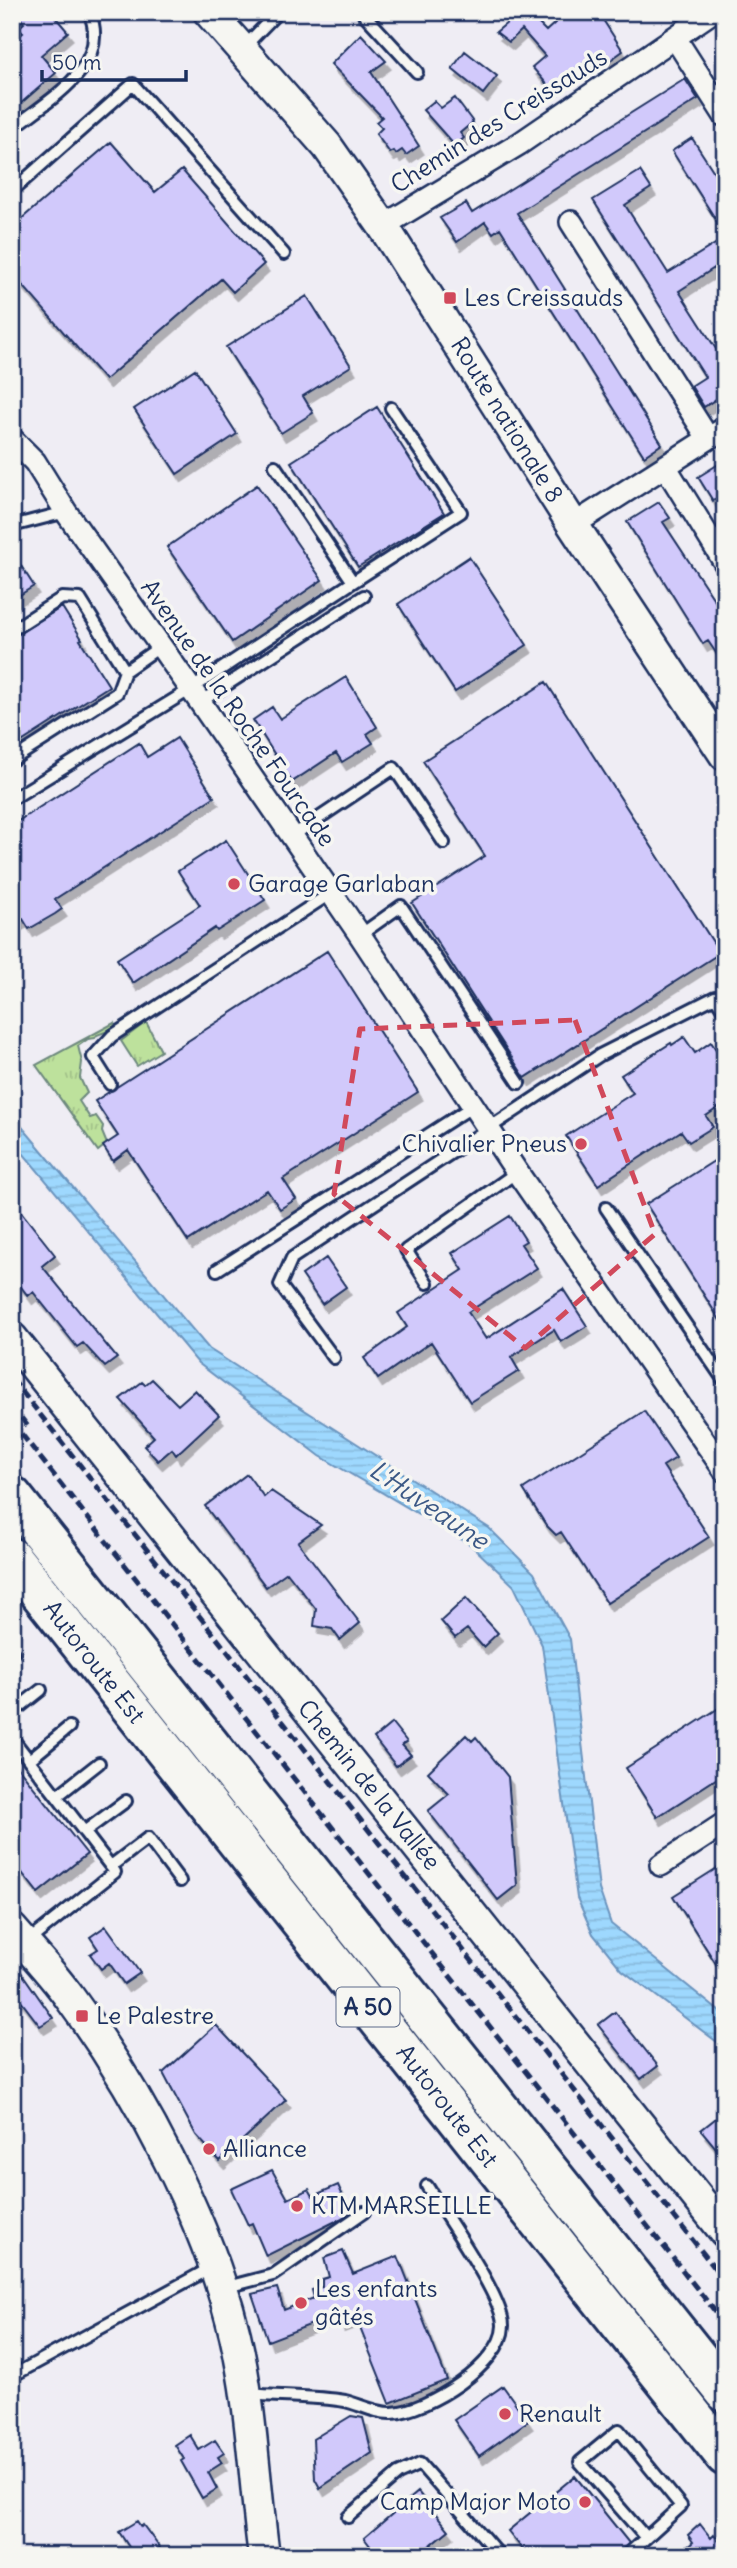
<svg xmlns="http://www.w3.org/2000/svg" width="737" height="2568" font-family="Delius,sans-serif">
<style>
.grass{fill:url(#grass-tufts);stroke:#6c887d;stroke-width:2}
.water{fill:url(#water-rules);stroke:#6a94be;stroke-width:2}
.building{fill:#d1c9fb;stroke:#1b2f5e;stroke-width:2;filter:url(#shadow)}
.lines{fill:none;stroke-linecap:round;stroke-linejoin:round}
.lane-casing{stroke:#1b2f5e;stroke-width:16}
.street-casing{stroke:#1b2f5e;stroke-width:26}
.secondary-casing{stroke:#1b2f5e;stroke-width:35}
.highway-casing{stroke:#1b2f5e;stroke-width:44}
.lane{stroke:#f6f6f2;stroke-width:10}
.street{stroke:#f6f6f2;stroke-width:21}
.secondary{stroke:#f6f6f2;stroke-width:30}
.highway{stroke:#f6f6f2;stroke-width:38}
.rail{stroke:#1b2f5e;stroke-width:5;stroke-dasharray:10 5;stroke-linecap:butt}
.marked{fill:none;stroke:#d1495b;stroke-width:5;stroke-dasharray:14 9;stroke-linejoin:round}
.poi-dot{fill:#d1495b;stroke:#f6f6f2;stroke-width:2.5}
.labels{text-anchor:middle;stroke-width:7;stroke-linejoin:round;paint-order:stroke}
.shield{fill:#f6f6f2;stroke:#5d6b8a;stroke-width:2}
.shield-label{font-size:23px;font-weight:bold;fill:#1b2f5e}
.street-label{font-size:24px;fill:#1b2f5e;stroke:#f6f6f2}
.poi-label{font-size:24px;fill:#1b2f5e;stroke:#f6f6f2;text-anchor:start}
.water-label{font-size:26px;font-style:italic;fill:#3c5986;stroke:#f6f6f2}
</style>
<defs>
<pattern id="grass-tufts" width="24" height="20" patternUnits="userSpaceOnUse" patternTransform="scale(1.75)"><rect width="24" height="20" fill="#bde19c"/><path d="M3 7l-1-3M5 7V3M7 7l1-3M15 17l-1-3M17 17v-4M19 17l1-3" fill="none" stroke="#a2c189"/></pattern>
<pattern id="water-rules" width="6" height="5" patternUnits="userSpaceOnUse" patternTransform="scale(1.75)"><rect width="6" height="5" fill="#9ed8fe"/><path d="M0 2.5h6" fill="none" stroke="#88badc"/></pattern>
<filter id="shadow"><feDropShadow dx="4.5" dy="8" stdDeviation="0" flood-color="#0004"/></filter>
</defs>
<rect width="100%" height="100%" fill="#efedf4"/>
<filter id="ink" filterUnits="userSpaceOnUse"><feTurbulence type="fractalNoise" baseFrequency=".0143" numOctaves="2"/><feDisplacementMap in="SourceGraphic" scale="14" xChannelSelector="R" yChannelSelector="G"/><feConvolveMatrix kernelMatrix="1 2 1 2 8 2 1 2 1" color-interpolation-filters="sRGB"/></filter>
<g filter="url(#ink)">
<path class="grass" d="M146 1022 161 1051 137 1066 121 1041Z
M114 1023 116 1028 97 1035 95 1038 88 1039 78 1046 82 1062 80 1078 87 1093 79 1101 90 1118 96 1116 103 1126 102 1132 107 1144 98 1151 36 1065Z"/>
<path class="water" d="M12 1115 209 1349 489 1528 534 1573 570 1639 599 1889 611 1924 725 2016V2048L622 1970 593 1934 577 1898 542 1645 514 1586 471 1545 320 1456 198 1363 12 1140Z"/>
<path class="building" d="M15 12H51L68 32 41 55 56 73 12 111V42L23 33 18 28 24 23Z
M507 12H540L534 19 546 31 567 12H598L623 51 609 61 600 51 551 89 532 67 545 56 522 30 509 42 496 32 513 18Z
M361 34 386 61 371 72 419 146 406 155 402 150 396 154 394 151 390 153 376 134 382 128 376 122 382 117 331 64Z
M465 51 497 76 483 94 452 69Z
M685 79 698 99 517 213 662 444 644 456 500 228 493 233 485 222 457 242 440 218 466 203 472 213Z
M455 98 473 122 460 133 464 138 455 146 423 110 434 101 441 108Z
M692 138 725 189V234L672 151Z
M111 142 155 192 182 170 264 264 233 292 221 279 105 380 12 273V227Z
M640 171 651 188 625 205 668 273 725 238V261L679 291 725 363V393L704 407 691 386 705 377 593 200Z
M307 296 351 366 303 396 313 413 281 433 226 347Z
M195 369 237 434 177 474 134 409Z
M377 407 444 513 358 567 291 462Z
M725 460V494L713 501 698 477Z
M257 485 322 580 232 642 167 547Z
M659 502 670 518 663 522 725 616V666L708 641 703 644 627 522Z
M12 552 34 586 12 600Z
M469 557 527 645 455 692 398 604Z
M62 607 82 639 80 640 109 686 12 748V638Z
M346 677 377 727 367 734 373 743 342 762 336 753 292 782 253 720 272 707 280 719Z
M546 682 720 953 525 1078 412 903 485 856 423 761Z
M177 738 214 797 55 899 62 909 55 914 29 929 23 919 12 925V825L139 743 147 757Z
M226 840 265 900 217 931 215 928 133 983 117 959 200 905 178 871Z
M327 951 418 1092 283 1179 296 1199 280 1209 267 1190 188 1241 128 1150 113 1161 103 1146 118 1136 95 1101Z
M684 1037 695 1053 711 1042 725 1063V1103L706 1116 713 1127 689 1142 681 1131 598 1185 566 1136 633 1093 621 1075 671 1043 672 1045Z
M725 1154V1328L646 1204Z
M12 1200 55 1255 42 1266 117 1358 105 1367 83 1343 77 1347 33 1292 28 1296 12 1275Z
M510 1216 526 1241 521 1244 537 1268 468 1312 486 1339 563 1289 587 1326 561 1342 554 1330 511 1357 519 1371 470 1402 431 1342 378 1379 364 1358 407 1327 398 1313 463 1270 452 1253Z
M326 1258 346 1287 322 1304 302 1275Z
M152 1379 178 1405 195 1390 219 1415 176 1455 172 1449 158 1461 144 1446 154 1437 120 1399 142 1382 145 1385Z
M644 1411 676 1458 663 1466 709 1537 607 1603 561 1532 556 1535 546 1525 523 1489Z
M247 1474 264 1497 271 1491 321 1525 298 1542 360 1623 340 1640 332 1629 314 1626 316 1609 287 1572 266 1587 205 1506Z
M466 1598 498 1633 483 1647 467 1629 455 1638 441 1621Z
M725 1704V1773L657 1817 626 1768Z
M392 1723 407 1742 402 1745 411 1755 396 1766 374 1738Z
M466 1735 472 1741 476 1737 508 1777 517 1885 498 1900 428 1811 449 1794 428 1772Z
M12 1760 87 1854 38 1893 12 1860Z
M725 1863V1978L673 1896Z
M106 1926 140 1973 124 1984 109 1963 101 1969 90 1954 98 1949 90 1937Z
M12 1959 53 2018 40 2026 17 1996 12 2000Z
M615 2012 658 2066 641 2079 598 2025Z
M216 2025 286 2100 220 2161 196 2135 163 2073Z
M725 2111V2159L701 2130Z
M272 2170 288 2199 309 2189 313 2196 338 2185 348 2207 345 2216 340 2219 266 2256 252 2223 248 2225 231 2189Z
M343 2251 353 2274 398 2256 447 2380 390 2403 356 2318 340 2324 338 2314 268 2341 252 2294 277 2288 284 2310 314 2298 312 2290 322 2287V2279L329 2277 324 2258Z
M503 2386 528 2421 479 2456 454 2420Z
M351 2416 363 2418 372 2453 320 2488 315 2479 313 2439Z
M190 2435 199 2450 215 2440 224 2453 218 2457 222 2463 208 2472 217 2489 202 2498 181 2461 184 2459 175 2445Z
M575 2476 629 2543 615 2556H528L508 2531Z
M418 2492 449 2530 417 2556H378L364 2538Z
M137 2521 141 2527 143 2525 160 2548 149 2556H135L119 2532Z
M700 2524 711 2538 714 2535 724 2548 715 2556H677L693 2542 688 2535Z"/>
<g class="lines">
<g class="lane-casing">
<path id="lane" d="M362 12 417 72
M244 47 278 12
M12 129C48 100 113 66 89 12
M12 191 133 84 284 254
M12 526 66 512
M353 582 461 512 391 408
M12 630 62 598 80 599 125 671 161 646
M200 702 364 596
M12 760 117 693 125 671
M12 799 191 689 353 582 275 466
M292 836 394 768 444 843
M360 935 401 906 519 1083
M110 1084 93 1057 112 1036 331 893
M606 1208 725 1382
M217 1270 473 1106
M427 1283 406 1250 517 1172
M334 1358 280 1285 292 1258 600 1055 715 997 725 1012
M12 1654 13 1653
M12 1713 41 1690
M12 1738 115 1872 27 1942
M29 1760 69 1727
M57 1796 99 1763
M84 1832 126 1801
M111 1866 148 1838 180 1881
M223 2288 273 2275 364 2212
M12 2376 211 2268
M249 2394C281 2397 314 2396 345 2401 359 2404 377 2414 392 2413 427 2411 502 2365 503 2326 504 2298 444 2214 427 2186
M348 2517 398 2474 420 2464 500 2556
M626 2556 681 2506 619 2430 580 2462 646 2538"/>
</g>
<g class="street-casing">
<path id="street" d="M675 38 725 116
M571 222 708 438
M383 226 519 144 712 12
M12 439 35 462 66 512 200 702 360 935 517 1172 725 1471
M665 466 725 563
M573 525 725 428
M661 1865 725 1823"/>
</g>
<g class="secondary-casing">
<path id="secondary" d="M209 12 327 146 383 226 573 525 725 755
M12 1338 725 2232
M12 1929C32 1952 53 1974 70 1998 139 2092 208 2221 235 2335 252 2407 254 2482 264 2556"/>
</g>
<g class="highway-casing">
<path id="highway" d="M12 1496 725 2392
M12 1558 725 2456"/>
</g>
<use href="#lane" class="lane"/>
<use href="#street" class="street"/>
<use href="#secondary" class="secondary"/>
<use href="#highway" class="highway"/>
<path class="rail" d="M12 1379 725 2281
M12 1406 30 1429
M12 1422 725 2324"/>
</g>
</g>
<path class="marked" d="M575 1020 655 1234 525 1348 334 1194 360 1029Z"/>
<g class="poi-dot">
<rect x="443" y="291" width="14" height="14" rx="3.5"/>
<circle cx="234" cy="884" r="7"/>
<circle cx="581" cy="1144" r="7"/>
<rect x="75" y="2009" width="14" height="14" rx="3.5"/>
<circle cx="209" cy="2149" r="7"/>
<circle cx="297" cy="2206" r="7"/>
<circle cx="301" cy="2303" r="7"/>
<circle cx="505" cy="2414" r="7"/>
<circle cx="585" cy="2502" r="7"/>
</g>
<g class="labels">
<rect class="shield" x="336.5" y="1987.5" width="63" height="39" rx="5"/>
<g class="shield-label">
<text x="368" y="2015">A 50</text>
</g>
<g class="street-label">
<text transform="translate(499 121) rotate(-32)" y="8">Chemin des Creissauds</text>
<text transform="translate(507 420) rotate(58)" y="8">Route nationale 8</text>
<text transform="translate(238 713) rotate(55)" y="8">Avenue de la Roche Fourcade</text>
<text transform="translate(94 1662) rotate(52)" y="8">Autoroute Est</text>
<text transform="translate(369 1785) rotate(51)" y="8">Chemin de la Vallée</text>
<text transform="translate(447 2106) rotate(52)" y="8">Autoroute Est</text>
</g>
<g class="poi-label">
<text x="464" y="306">Les Creissauds</text>
<text x="248" y="892">Garage Garlaban</text>
<text x="567" y="1152" text-anchor="end">Chivalier Pneus</text>
<text x="96" y="2024">Le Palestre</text>
<text x="223" y="2157">Alliance</text>
<text x="311" y="2214">KTM MARSEILLE</text>
<text x="315" y="2297">Les enfants<tspan x="315" dy="28">gâtés</tspan></text>
<text x="519" y="2422">Renault</text>
<text x="571" y="2510" text-anchor="end">Camp Major Moto</text>
</g>
<g class="water-label">
<text transform="translate(429 1505) rotate(34)" y="9">L'Huveaune</text>
</g>
</g>
<rect width="737" height="2568" fill="none" stroke="#f6f6f2" stroke-width="42"/>
<rect x="21" y="21" width="695" height="2526" fill="none" stroke="#1b2f5e" stroke-width="2.5" filter="url(#ink)"/>
<path d="M42 70v10h144v-10" fill="none" stroke="#1b2f5e" stroke-width="3.5"/>
<text x="52" y="70" font-size="21" fill="#1b2f5e" stroke="#f6f6f2" stroke-width="5" paint-order="stroke">50 m</text>
</svg>
